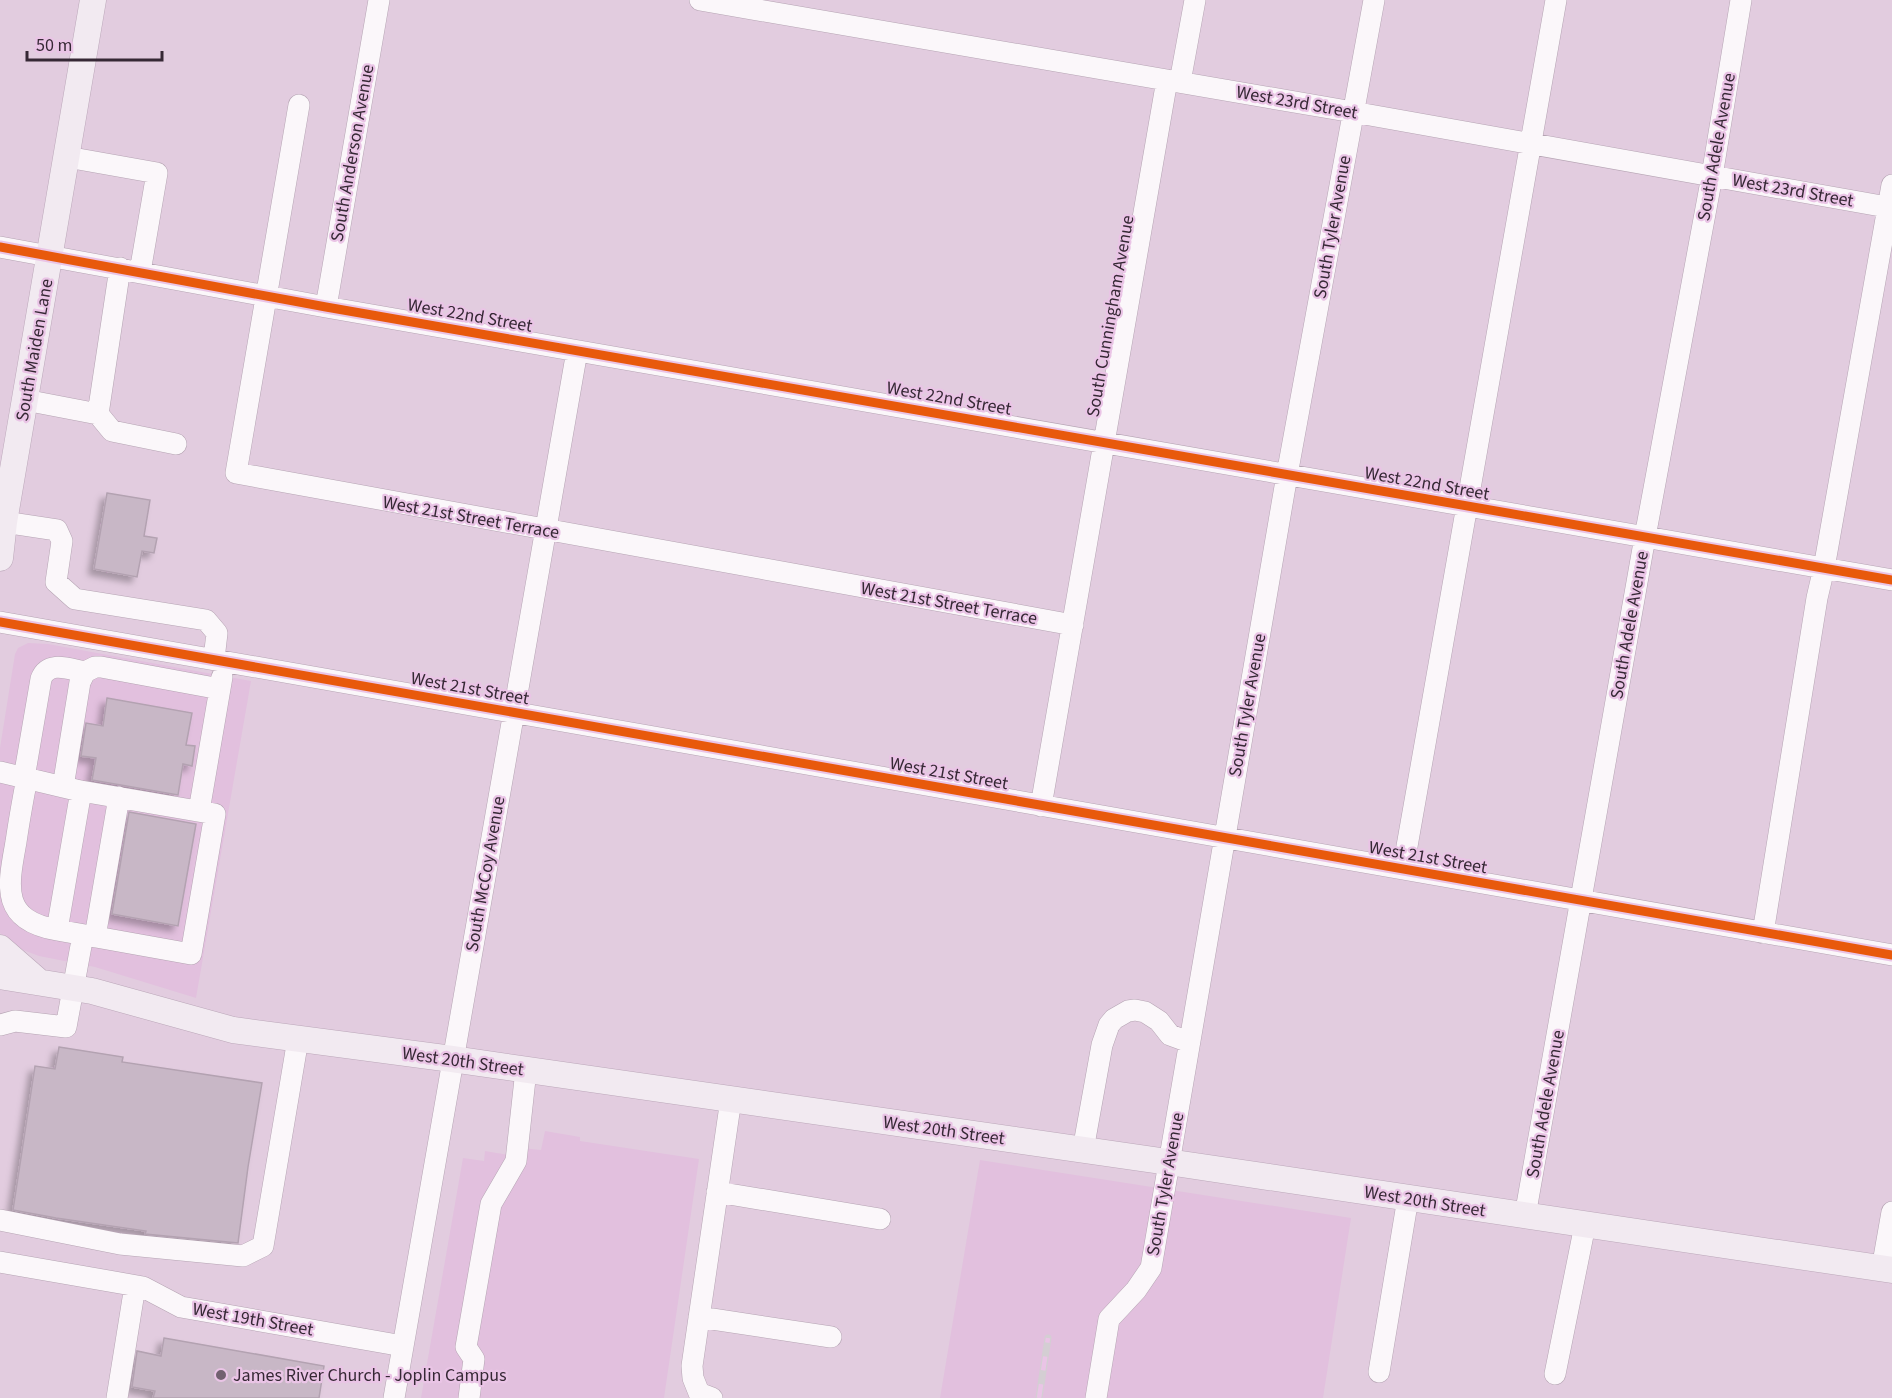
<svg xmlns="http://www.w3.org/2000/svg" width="1892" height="1398" font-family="'Source Sans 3',sans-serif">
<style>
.built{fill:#e2c0de}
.building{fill:#c8b7c6;stroke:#b3a2b1;stroke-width:1.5;filter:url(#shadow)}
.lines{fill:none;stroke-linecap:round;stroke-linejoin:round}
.minor-casing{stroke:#b5a4b3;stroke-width:22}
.major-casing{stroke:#bba7b9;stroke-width:27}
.minor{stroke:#fbf7fa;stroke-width:21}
.major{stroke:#f2eaf1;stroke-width:26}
.rail-casing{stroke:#d4ced3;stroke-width:7}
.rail{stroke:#eac4e6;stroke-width:4.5;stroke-dasharray:14;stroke-linecap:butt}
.cycleway-casing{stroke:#eac4e6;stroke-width:13}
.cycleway{stroke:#e8590c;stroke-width:9}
.poi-dot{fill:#726170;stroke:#eac4e6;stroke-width:2}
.labels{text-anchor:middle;stroke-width:4.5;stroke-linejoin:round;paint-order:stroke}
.street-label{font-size:18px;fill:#362835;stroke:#eac4e6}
.poi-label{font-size:18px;fill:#362835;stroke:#eac4e6;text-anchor:start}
</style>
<defs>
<filter id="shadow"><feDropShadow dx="-5.5" dy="5.5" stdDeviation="3" flood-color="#0004"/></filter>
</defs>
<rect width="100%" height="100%" fill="#e2ccdf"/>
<path class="built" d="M28 643 48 644 251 681 196 998 95 967 39 956 23 950 0 933V748L15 654 18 648Z
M545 1131 580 1137V1141L699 1159 664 1398H421L463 1158 484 1161 485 1151 520 1157 522 1148 541 1150Z
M980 1160 1351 1218 1323 1398H940Z"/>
<path class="building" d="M107 493 150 500 144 536 157 538 154 553 142 551 137 577 94 569Z
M107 698 192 713 186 745 195 746 192 766 183 764 178 795 92 780 96 758 81 756 86 723 103 726Z
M129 812 196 824 178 926 112 914Z
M59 1047 123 1057 122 1062 262 1083 248 1167 238 1243 145 1234 146 1231 56 1218 13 1210 35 1066 55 1069Z
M164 1338 324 1366 319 1398H153L155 1391 132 1387 137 1351 161 1356Z"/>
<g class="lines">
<g class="minor-casing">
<path id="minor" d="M700 0 1353 112 1892 208
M1180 82 1195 0
M299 105 236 473 1073 625
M67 157 157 173 140 272
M0 247 326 307 1892 580
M326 307 379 0
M25 400 98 414 120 268
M98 414 112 431 176 444
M4 522 57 530 62 541 56 582 75 599 206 620 217 633 214 659
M0 622 1892 955
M0 772 76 790 81 791 215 814 191 954 57 930 81 791
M24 778 41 679C48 660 69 669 85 672
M27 778C23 799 19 821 16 842 8 886 0 920 57 930
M63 787 80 682 85 672 95 667H101L220 689
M1041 806 1167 80
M199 811 222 677
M1403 869 1556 0
M1763 933 1817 598 1824 568 1892 185
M95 937 119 797
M0 1025 15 1021 66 1027 83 935
M1083 1150 1102 1045 1109 1025 1114 1019 1128 1011 1135 1010 1145 1012 1159 1021 1170 1035 1189 1042
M717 1192 880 1219
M1525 1216 1645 537 1712 176 1741 0
M0 1220 120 1244 243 1256 263 1246 298 1039
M0 1262 143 1287 181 1307 403 1346
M1882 1269 1892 1212
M699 1317 831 1337
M1379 1372 1408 1198
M1555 1374 1585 1225
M117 1398 135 1286
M394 1398 577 351
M469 1398 474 1359 466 1347 491 1204 516 1161 526 1070
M712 1398 699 1393 693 1378 692 1366 731 1099
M1096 1398 1109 1319 1136 1290 1151 1268 1287 475 1374 0"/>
</g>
<g class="major-casing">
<path id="major" d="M0 558 4 522 93 0
M0 948 39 982
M0 976 92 991 233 1030 452 1059 1168 1162 1892 1270"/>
</g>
<use href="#minor" class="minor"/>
<use href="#major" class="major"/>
<g class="rail-casing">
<path id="rail" d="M1039 1398 1048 1338"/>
</g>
<use href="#rail" class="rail"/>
<g class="cycleway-casing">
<path id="cycleway" d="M0 247 326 307 1892 580
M0 622 1892 955"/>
</g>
<use href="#cycleway" class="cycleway"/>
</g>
<circle class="poi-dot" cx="221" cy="1375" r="6"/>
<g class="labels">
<g class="street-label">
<text transform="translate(1297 102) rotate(10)" y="6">West 23rd Street</text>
<text transform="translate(1716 147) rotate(-80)" y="6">South Adele Avenue</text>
<text transform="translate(352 153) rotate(-80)" y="6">South Anderson Avenue</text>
<text transform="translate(1793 190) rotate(10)" y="6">West 23rd Street</text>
<text transform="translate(1332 227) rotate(-80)" y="6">South Tyler Avenue</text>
<text transform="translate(470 315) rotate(10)" y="6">West 22nd Street</text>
<text transform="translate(1110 316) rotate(-80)" y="6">South Cunningham Avenue</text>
<text transform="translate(34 350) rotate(-80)" y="6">South Maiden Lane</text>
<text transform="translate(949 398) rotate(10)" y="6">West 22nd Street</text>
<text transform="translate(1427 483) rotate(10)" y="6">West 22nd Street</text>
<text transform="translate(471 517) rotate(10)" y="6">West 21st Street Terrace</text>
<text transform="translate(949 603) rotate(10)" y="6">West 21st Street Terrace</text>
<text transform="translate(1629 625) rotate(-80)" y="6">South Adele Avenue</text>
<text transform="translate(470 688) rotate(10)" y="6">West 21st Street</text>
<text transform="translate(1247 705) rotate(-80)" y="6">South Tyler Avenue</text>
<text transform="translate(949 773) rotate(10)" y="6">West 21st Street</text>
<text transform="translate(1428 857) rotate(10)" y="6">West 21st Street</text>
<text transform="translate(485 874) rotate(-80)" y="6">South McCoy Avenue</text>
<text transform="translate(463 1061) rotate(8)" y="6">West 20th Street</text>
<text transform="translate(1545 1104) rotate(-80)" y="6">South Adele Avenue</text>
<text transform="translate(944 1130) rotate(8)" y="6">West 20th Street</text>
<text transform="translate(1165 1184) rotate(-80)" y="6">South Tyler Avenue</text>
<text transform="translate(1425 1201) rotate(9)" y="6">West 20th Street</text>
<text transform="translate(253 1319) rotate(10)" y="6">West 19th Street</text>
</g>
<g class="poi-label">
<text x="233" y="1381">James River Church - Joplin Campus</text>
</g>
</g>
<path d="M27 51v9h135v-9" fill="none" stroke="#362835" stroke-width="3"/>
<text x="36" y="51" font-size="18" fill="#362835" stroke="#eac4e6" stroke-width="4.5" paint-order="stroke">50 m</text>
</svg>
